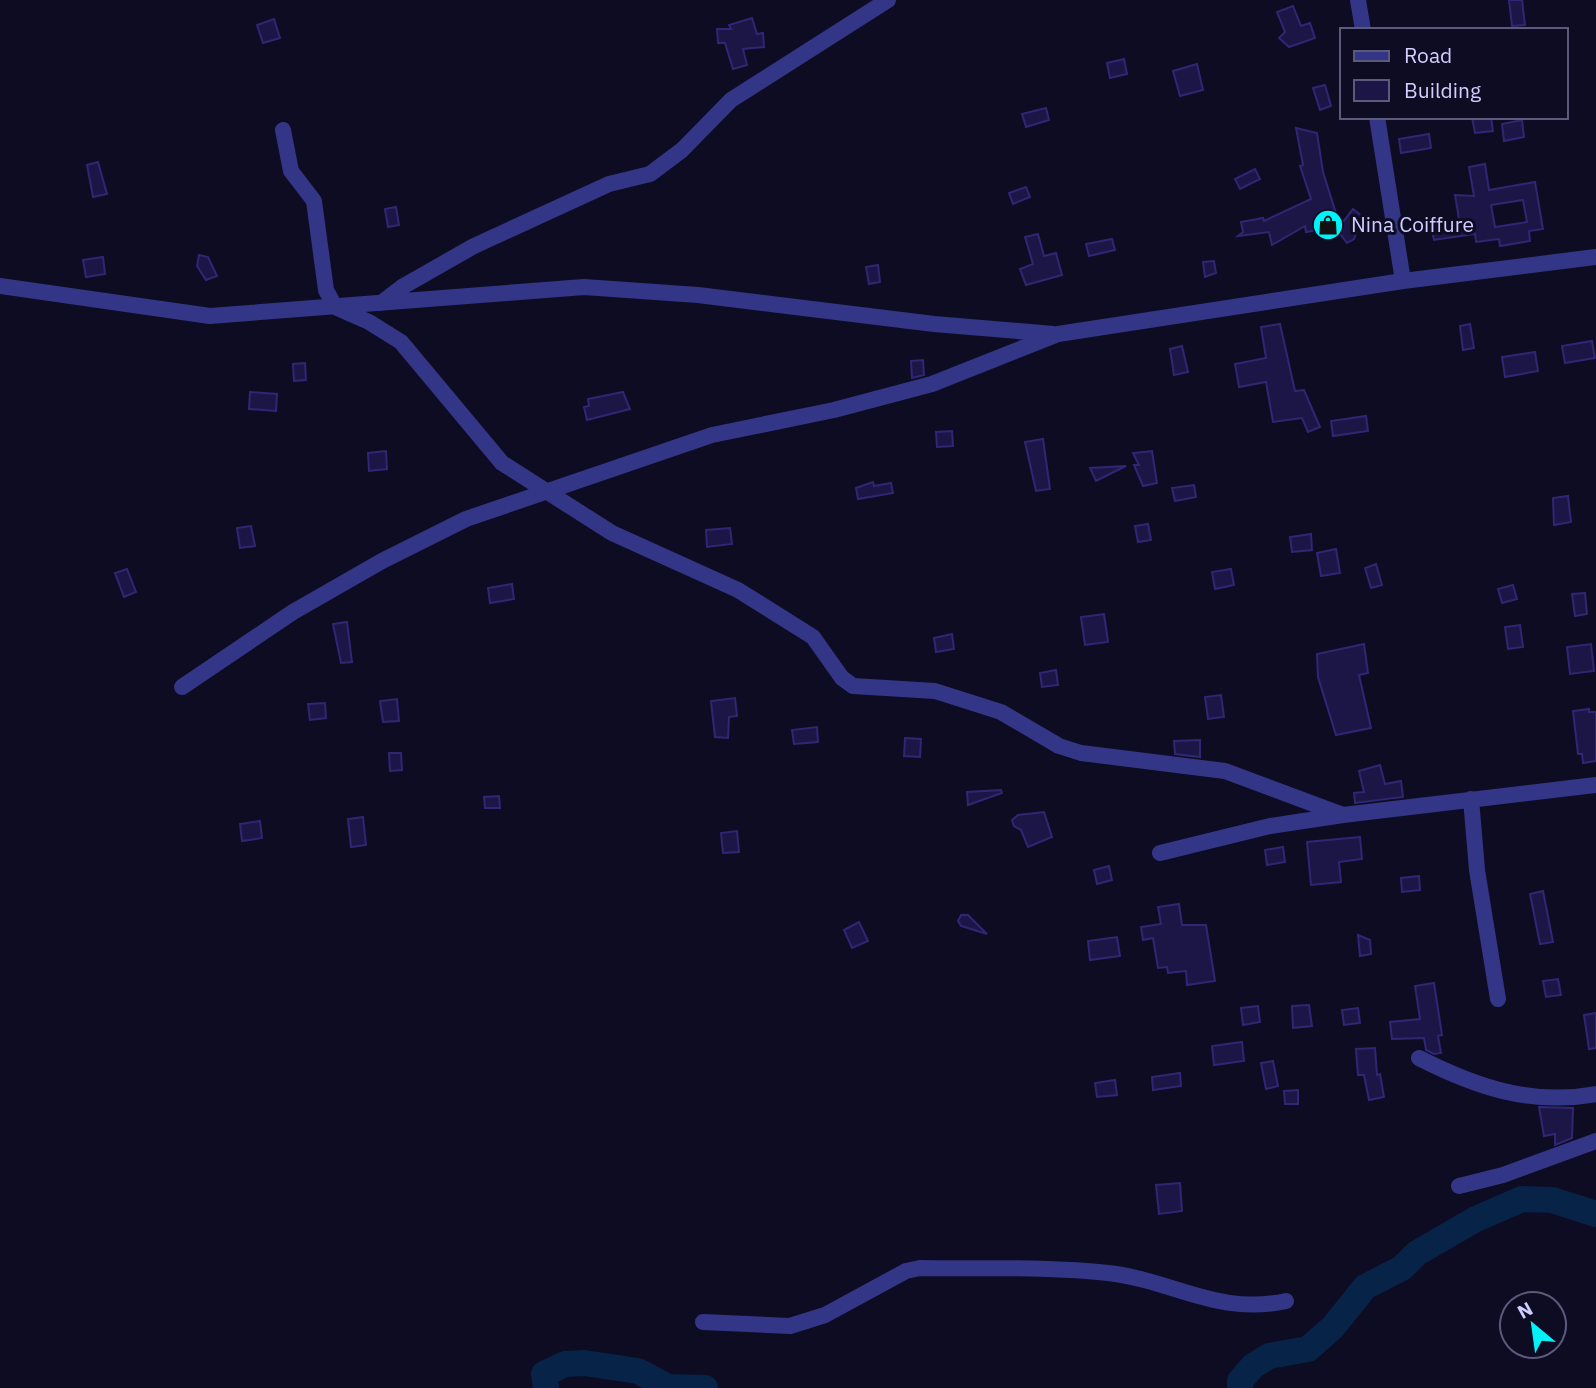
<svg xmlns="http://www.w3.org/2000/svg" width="1596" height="1388" font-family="'IBM Plex Sans',sans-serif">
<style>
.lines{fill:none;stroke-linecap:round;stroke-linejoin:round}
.river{stroke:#072347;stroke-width:26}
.building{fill:#1c1646;stroke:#302674;stroke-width:2;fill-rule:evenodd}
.street{stroke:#333686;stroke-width:16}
.labels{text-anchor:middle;stroke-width:6;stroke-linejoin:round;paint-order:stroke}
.poi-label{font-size:21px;fill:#d0ceff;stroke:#0e0c23;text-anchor:start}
</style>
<rect width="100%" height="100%" fill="#0e0c23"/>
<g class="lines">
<path class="river" d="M546 1388 544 1374 565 1364 584 1363 638 1371 668 1387 705 1388
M1240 1388V1381L1253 1366 1269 1356 1308 1349 1333 1327 1365 1287 1402 1268 1417 1253 1476 1219 1522 1199 1552 1200 1596 1214"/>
</g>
<path class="building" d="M1509 0H1522L1525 25 1512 26Z
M1293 6 1301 26 1310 23 1315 38 1289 47 1279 38 1285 32 1277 12Z
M752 18 757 34 763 33 764 47 743 49 747 65 733 69 725 43H718L717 29H731L729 25Z
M274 19 280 38 263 43 257 25Z
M1124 59 1127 74 1110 78 1107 63Z
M1197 64 1203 90 1180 96 1173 71Z
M1325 85 1331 106 1320 110 1313 88Z
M1046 108 1049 120 1026 127 1022 114Z
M1472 117H1491L1493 131 1475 133Z
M1522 120 1524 137 1504 141 1502 124Z
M1296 128 1317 133 1323 172 1340 226 1306 232 1305 226 1272 245 1269 232 1238 236 1243 232 1241 222 1263 218 1264 221 1311 199 1300 166 1303 165Z
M1429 134 1431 148 1401 153 1399 139Z
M98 162 107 194 93 197 87 165Z
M1485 164 1489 190 1535 182 1543 229 1529 231 1530 241 1500 246 1499 239 1476 242 1475 234 1434 240 1432 231 1460 225 1455 195 1474 196 1469 167ZM1523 200 1527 222 1495 227 1491 205Z
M1255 169 1260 179 1240 189 1235 179Z
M1026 187 1030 197 1013 204 1009 193Z
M396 207 399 225 388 227 385 209Z
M1353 209 1362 216 1354 239 1347 243 1337 230Z
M1038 234 1044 256 1056 253 1062 275 1026 285 1020 269 1033 264 1025 237Z
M1112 239 1115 250 1089 256 1086 244Z
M199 255 208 257 217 276 206 280 197 266Z
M103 257 105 274 86 277 83 260Z
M1214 261 1216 273 1205 277 1203 262Z
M878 265 880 282 869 284 866 267Z
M1280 324 1295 391 1304 390 1320 427 1308 432 1302 418 1273 422 1266 382 1239 387 1235 364 1266 358 1261 327Z
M1470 324 1474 348 1463 350 1460 326Z
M1592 341 1595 358 1565 363 1562 346Z
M1182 346 1188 372 1174 375 1170 349Z
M1535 352 1538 371 1505 377 1502 357Z
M923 360 924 375 912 378 911 361Z
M305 363 306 380 294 381 293 364Z
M250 392 277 394 276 411 249 409Z
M623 392 630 409 587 420 584 407 589 406 588 399Z
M1366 416 1368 431 1333 436 1331 421Z
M952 431 953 446 937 447 936 432Z
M1043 439 1050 489 1036 491 1025 442Z
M386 451 387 469 369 471 368 453Z
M1152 451 1157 483 1143 486 1134 465H1139L1133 453Z
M1126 466 1096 481 1090 468Z
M873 482 874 486 891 483 893 493 858 499 856 488Z
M1194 485 1196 497 1175 501 1172 488Z
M1568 496 1571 522 1554 525 1553 498Z
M1148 524 1151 540 1138 542 1135 526Z
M251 526 255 546 240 548 237 528Z
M730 528 732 544 707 547 706 530Z
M1311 534 1312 550 1292 552 1290 537Z
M1336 549 1340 573 1321 576 1317 553Z
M1376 564 1382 585 1371 588 1365 568Z
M127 569 136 592 124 597 115 573Z
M1231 569 1234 585 1215 589 1212 572Z
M512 584 514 599 490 603 488 588Z
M1513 585 1517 599 1502 603 1498 589Z
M1585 593 1587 614 1575 616 1572 594Z
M1104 614 1108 642 1085 645 1081 617Z
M347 622 352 662 341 663 333 624Z
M1520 625 1523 647 1508 649 1505 627Z
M952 634 954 649 936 652 934 638Z
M1364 644 1368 673 1359 675 1371 728 1336 735 1318 677 1317 654Z
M1591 644 1594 671 1570 674 1567 647Z
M1056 670 1058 685 1042 687 1040 673Z
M1221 695 1224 717 1208 719 1205 697Z
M735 698 737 716 729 717 728 738 715 737 711 701Z
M397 699 399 721 383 722 380 701Z
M325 703 326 718 310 720 308 704Z
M1589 709V712H1596V761L1583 763 1582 754H1578L1573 711Z
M817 727 818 742 794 744 792 730Z
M905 738 921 739 920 757 904 756Z
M1200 740V757L1175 754 1174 741Z
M389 753H401L402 770 390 771Z
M1380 765 1385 784 1401 781 1403 797 1355 803 1354 793 1364 792 1359 771Z
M1001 790 1002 793 968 805 967 792Z
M499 796 500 808H485L484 797Z
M1044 812 1052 837 1028 847 1021 830 1014 826 1012 820 1018 815Z
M363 817 366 845 351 847 348 819Z
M260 821 262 838 242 841 240 824Z
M737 831 739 852 723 853 721 833Z
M1360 837 1362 859 1339 862 1341 882 1311 885 1307 842Z
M1283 847 1285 862 1267 865 1265 850Z
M1109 866 1112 880 1097 884 1094 870Z
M1419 876 1420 890 1402 892 1401 878Z
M1543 891 1553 942 1540 944 1530 894Z
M1179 904 1182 925H1206L1215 981 1187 985 1186 971 1168 973 1167 967 1158 968 1153 938 1143 940 1141 927 1161 924 1158 907Z
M961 915H968L987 934 961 926 958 921Z
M859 922 868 941 852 948 844 930Z
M1358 935 1370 940 1371 954 1360 956Z
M1117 937 1120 956 1090 960 1088 941Z
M1558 979 1561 995 1546 997 1543 981Z
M1434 983 1442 1035 1438 1036 1441 1053 1434 1054 1426 1050 1424 1038 1392 1039 1390 1022 1420 1019 1415 986Z
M1309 1005 1312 1026 1293 1028 1292 1006Z
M1258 1006 1260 1022 1243 1025 1241 1008Z
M1358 1008 1360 1023 1344 1025 1342 1010Z
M1596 1013V1048L1589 1049 1584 1015Z
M1242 1042 1244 1061 1214 1065 1212 1046Z
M1375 1048 1377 1075 1380 1074 1384 1097 1369 1100 1364 1075H1358L1356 1049Z
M1273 1061 1278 1086 1266 1089 1261 1063Z
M1180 1073 1181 1086 1153 1090 1152 1077Z
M1115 1080 1117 1095 1097 1097 1095 1083Z
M1298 1090V1104H1285L1284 1091Z
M1539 1107 1573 1108 1572 1138 1555 1145V1134L1544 1136Z
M1180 1183 1182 1211 1159 1214 1156 1185Z"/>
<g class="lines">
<path class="street" d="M1358 0 1363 30
M1377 117 1403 281
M283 130 291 171 314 201 326 290 335 307 369 322 401 342 502 463 612 533 738 590 813 637 842 678 853 686 935 691 1001 712 1059 746 1081 753 1225 771 1343 815
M0 286 210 316 584 287 698 295 934 324 1053 334
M381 303 402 287 474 246 609 184 650 174 682 150 731 100 888 0
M182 687 293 612 382 561 466 519 712 435 834 410 932 384 1058 334 1403 281 1596 257
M1471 799 1477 870 1498 999
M1160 853 1270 826 1343 815 1596 785
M1419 1058C1476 1087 1531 1106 1596 1094
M1459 1186 1503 1175 1596 1141
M703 1322 790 1326 825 1315 906 1271 920 1268C982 1269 1046 1266 1108 1273 1172 1280 1218 1316 1286 1301"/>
</g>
<defs>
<g id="shop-disc" transform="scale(1.575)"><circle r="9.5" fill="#00f3f9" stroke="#0e0c23"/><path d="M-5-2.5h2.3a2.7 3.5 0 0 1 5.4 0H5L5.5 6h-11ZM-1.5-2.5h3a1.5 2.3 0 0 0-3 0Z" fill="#111"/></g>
</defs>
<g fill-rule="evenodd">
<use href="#shop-disc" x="1328" y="225"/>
</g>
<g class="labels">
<g class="poi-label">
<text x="1351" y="232">Nina Coiffure</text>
</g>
</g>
<rect x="1340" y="28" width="228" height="91" fill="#0e0c23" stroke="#5c5a7b" stroke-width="2"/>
<rect x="1354" y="51" width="35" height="10" fill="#333686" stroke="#5c5a7b" stroke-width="2"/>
<text x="1404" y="63" font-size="21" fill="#d0ceff">Road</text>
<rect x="1354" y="80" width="35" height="21" fill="#1c1646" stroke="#5c5a7b" stroke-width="2"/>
<text x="1404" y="98" font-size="21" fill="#d0ceff">Building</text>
<g transform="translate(1533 1325) rotate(331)"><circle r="33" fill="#0e0c23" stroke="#5c5a7b" stroke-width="2"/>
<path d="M0-5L12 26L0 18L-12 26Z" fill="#00f3f9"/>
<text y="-10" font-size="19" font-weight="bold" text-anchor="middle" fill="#d0ceff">N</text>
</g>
</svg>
